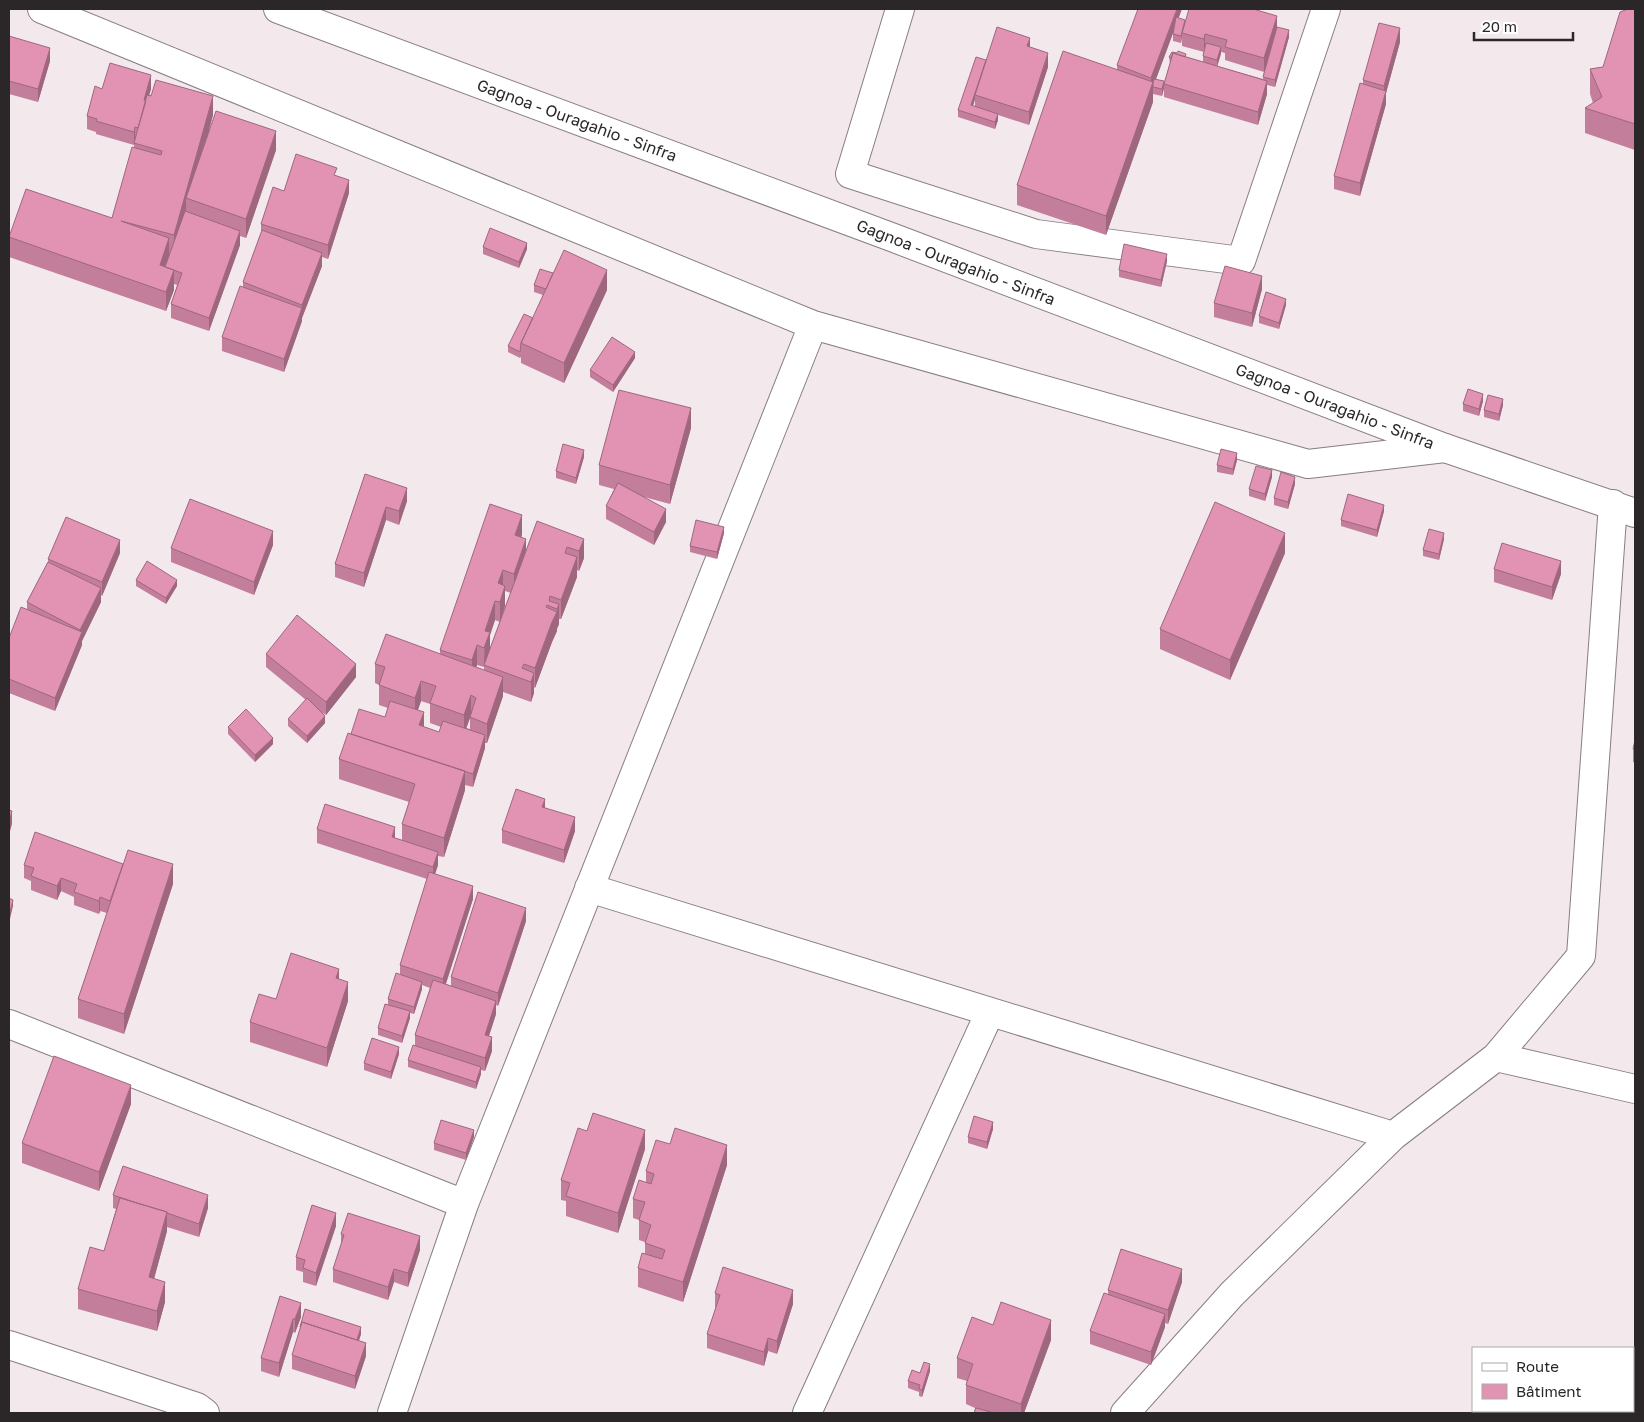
<svg xmlns="http://www.w3.org/2000/svg" width="1644" height="1422" font-family="'Golos Text',sans-serif">
<style>
.lines{fill:none;stroke-linecap:round;stroke-linejoin:round}
.street-casing{stroke:#887e82;stroke-width:30}
.secondary-casing{stroke:#887e82;stroke-width:30}
.street{stroke:#fff;stroke-width:28}
.secondary{stroke:#fff;stroke-width:28}
.wall{fill:#c27e9b;fill-rule:evenodd}
.shaded-wall{fill:#9e677e}
.building{fill:#e293b4;stroke:#9e677e}
.labels{text-anchor:middle;stroke-width:4;stroke-linejoin:round;paint-order:stroke}
.street-label{font-size:16px;fill:#2b2729;stroke:#fff}
</style>
<rect width="100%" height="100%" fill="#f3e8ec"/>
<g class="lines">
<g class="street-casing">
<path id="street" d="M42 9 813 325 1308 464 1445 448
M900 9 850 174 1036 234 1241 261 1326 9
M589 888 1393 1136
M9 1024 464 1204
M1496 1057 1635 1089
M9 1345 197 1407 205 1413
M392 1413 464 1204 813 325
M807 1413 990 1012
M1125 1413 1232 1294 1393 1136 1496 1057 1581 956 1613 504"/>
</g>
<g class="secondary-casing">
<path id="secondary" d="M278 9 894 238 1445 448 1635 513"/>
</g>
<use href="#street" class="street"/>
<use href="#secondary" class="secondary"/>
</g>
<path class="wall" d="M1635 9V150L1585 133V108L1593 103 1590 94V69L1603 67Z
M1179 18 1185 23 1277 27 1289 37 1275 87 1267 85V94L1258 125 1164 97V88L1162 96 1153 94V102L1106 235 1017 205V185L1117 70V65ZM1173 33V41L1181 43 1182 37V46L1204 52 1205 47 1203 56V62L1186 57H1169L1170 64 1164 83 1156 79ZM1221 52 1225 53V60L1264 72 1263 79 1217 66Z
M9 36 50 61 38 102 9 94Z
M1400 42 1386 93V104L1360 196 1334 189V176L1363 84V80Z
M1030 47 1048 67 1029 125 998 115V120L995 129 958 117V110L986 60ZM975 99V107L973 106Z
M102 89H151L149 95 213 115 209 130 276 150 246 238 240 236V245L209 331 171 318V304L177 285 174 284V290L166 311 9 257V237L112 218 134 147V145L96 134V132L87 129V116Z
M337 176 349 193 328 259 322 257V266L302 318V321L284 372 222 351V337L243 287V282L261 233V224L284 191Z
M483 247 527 249 519 268 483 254Z
M1167 261 1161 287 1119 277V270Z
M534 285 607 290 564 383 521 363V357L520 358 508 352V346L533 318 543 295 534 292Z
M1262 289 1252 327 1214 317V303Z
M1286 305 1279 329 1259 323V316Z
M635 358 613 392 590 377V370Z
M1483 401 1479 416 1463 411V404Z
M1503 405 1499 421 1484 417V410Z
M691 428 670 504 644 497 666 522 654 545 606 519V506L614 489 599 485V465Z
M584 457 576 484 556 478V471Z
M1237 460 1233 475 1217 472V465Z
M365 474 407 501 399 525 386 520 364 587 335 577V564Z
M1272 477 1265 501 1249 496V489Z
M1295 484 1288 509 1274 505V498Z
M1384 511 1377 537 1341 526V520Z
M724 533 717 559 690 552V546Z
M522 535 521 537 526 550 584 539V558L579 571 577 570V577L561 619H559V624L557 628V631L552 642 535 688 534 687V693L531 702 503 692V696L487 743H485V748L473 787 465 785V790L444 857 438 856V865L435 874 473 899 446 984 451 986V977L526 921 498 1006 496 1005V1014L489 1036 492 1051 485 1071 481 1070V1074L476 1089 408 1067V1060L415 1045V1035L430 988 422 985V989L414 1014 410 1013V1018L402 1043 378 1035V1028L388 1005V999L400 974V965L427 879 317 843V829L395 838 402 840V824L409 802 339 779V759L351 734 385 717 388 708 379 705V685L375 683V664L440 654V650ZM505 591 511 593 490 651V635L495 620 500 622 505 606ZM477 665 484 667V670L476 667ZM421 701 430 704V723L441 727 439 732 423 727 424 725 418 710ZM470 718V729L466 728Z
M1444 539 1439 560 1423 556V550Z
M273 545 254 595 171 562V548Z
M120 553 102 596 101 595V602L82 641V645L55 711 9 693V638L27 610V602L48 562V559Z
M1285 553 1230 680 1160 649V629Z
M1494 569 1561 574 1552 600 1494 582Z
M136 580 177 586 166 604 136 586Z
M266 654 356 677 326 715 321 712 325 723 307 743 288 726V719L306 700 266 667Z
M228 727 273 744 255 762 228 734Z
M1635 740V763L1633 762V749Z
M502 830 575 831 564 863 502 843Z
M24 865 173 884 124 1034 78 1018V999L107 913 100 911 99 914 74 905V897L61 891 57 900 31 890V881L24 878Z
M339 979 348 1001 327 1067 250 1042V1022L276 999Z
M399 1054 391 1079 364 1070V1063Z
M131 1104 99 1191 22 1163V1143Z
M993 1129 987 1149 968 1143V1137Z
M587 1131 645 1149 618 1233 566 1216V1201L561 1200V1180Z
M474 1137 466 1160 434 1150V1143Z
M727 1165 683 1302 638 1287V1268L645 1253V1242L639 1240V1220L633 1218V1199L646 1182V1171Z
M113 1195 208 1208 199 1237 167 1227V1231L154 1279 165 1302 157 1331 78 1309V1289L104 1251 116 1209 113 1208Z
M336 1226 316 1286 303 1282V1272L296 1270V1257Z
M341 1234 420 1250 408 1287 394 1282 388 1300 333 1282V1269L341 1245Z
M1182 1282 1168 1324 1165 1323V1327L1151 1365 1090 1344V1331L1108 1294V1290Z
M715 1293 793 1304 777 1354 768 1351 764 1366 707 1348V1334L716 1307H715Z
M280 1296 301 1317 295 1333 293 1332 279 1377 261 1371V1358Z
M993 1325 1051 1340 1024 1413H974L975 1408 966 1404V1385L967 1381 957 1378V1358Z
M300 1327 361 1334 359 1341 366 1356 355 1389 292 1369V1355L300 1330Z
M930 1371 922 1397 919 1396V1392L908 1388V1381L920 1373Z"/>
<path class="shaded-wall" d="M1177 9H1182L1153 87V102L1106 235V216L1151 86V78Z
M1277 16V29L1264 72V58Z
M1185 20V26L1182 33 1181 43V36Z
M1400 28V42L1386 93V104L1360 196V183L1384 97V86Z
M1289 30V37L1275 87V80Z
M1205 34V47L1204 52V39Z
M1030 38V52L1027 46Z
M1221 47V54L1217 67V60Z
M50 48V61L38 102V89Z
M1048 53V67L1029 125V112Z
M986 60 975 95V99L971 112V105Z
M151 75V89L144 114V100Z
M1164 81V88L1162 96V89Z
M1267 81V94L1258 125V112Z
M213 96V115L190 199 186 198V212L174 255V235Z
M998 114V120L995 129V122Z
M135 127V141L134 145V132Z
M276 131V150L246 238V219Z
M349 180V193L328 259V245Z
M240 231V245L209 331V318Z
M169 238V258L166 268 160 265Z
M527 243V249L519 268V262Z
M322 253V266L302 318V305Z
M1167 254V261L1161 287V280Z
M174 270V290L166 311V292Z
M607 270V290L564 383V363Z
M1262 276V289L1252 327V313Z
M1286 299V305L1279 329V323Z
M302 308V321L284 372V359Z
M635 352V358L613 392V385Z
M1483 394V401L1479 416V409Z
M1503 399V405L1499 421V414Z
M691 408V428L670 504V485Z
M584 450V457L576 484V478Z
M1237 453V460L1233 475V469Z
M1272 470V477L1265 501V494Z
M1295 477V484L1288 509V502Z
M407 488V501L399 525V511Z
M1384 505V511L1377 537V530Z
M386 507V520L364 587V573Z
M666 509V522L654 545V532Z
M522 515V535L515 555V535Z
M724 527V533L717 559V552Z
M273 531V545L254 595V582Z
M1285 533V553L1230 680V660Z
M1444 533V539L1439 560V554Z
M526 539V559L514 594V574Z
M584 539V558L579 571V551Z
M120 540V553L102 596V582Z
M577 557V577L561 619V600Z
M1561 561V574L1552 600V587Z
M503 570V590L498 603V583Z
M177 580V586L166 604V598Z
M505 586V606L500 622V602Z
M101 588V602L82 641V645L55 711V698L80 635V630Z
M495 601V620L490 635V652L484 665V668L485 631Z
M559 604V624L557 629V609Z
M557 612V631L552 642 535 688V668L552 622Z
M477 645V665L472 680V660Z
M356 664V677L326 715V702Z
M534 673V693L531 702V682Z
M503 677V696L487 743V724Z
M421 681V701L415 718V698Z
M471 695V715L464 735V715Z
M424 712V725L419 739V725Z
M325 716V723L307 743V736Z
M485 735V748L473 787V774Z
M273 738V744L255 762V755Z
M465 771V790L444 857V838Z
M545 799V812L542 807Z
M12 811V824L9 835V822Z
M575 817V831L564 863V850Z
M395 827V840L392 837Z
M438 852V865L433 880V867Z
M173 864V884L124 1034V1014Z
M61 878V891L57 900V886Z
M473 886V899L443 992V979Z
M100 897V911L99 914V901Z
M13 900V906L9 923V916Z
M526 908V921L498 1006V993Z
M339 969V989L336 978Z
M348 982V1001L327 1067V1048Z
M422 982V989L414 1014V1007Z
M496 1001V1014L485 1048V1035Z
M410 1011V1018L402 1043V1036Z
M492 1037V1051L485 1071V1058Z
M399 1047V1054L391 1079V1072Z
M481 1067V1074L476 1089V1082Z
M131 1085V1104L99 1191V1172Z
M993 1122V1129L987 1149V1142Z
M474 1130V1137L466 1160V1153Z
M645 1130V1149L618 1233V1213Z
M727 1145V1165L683 1302V1282Z
M208 1195V1208L199 1237V1224Z
M167 1212V1231L149 1297V1277Z
M336 1213V1226L316 1286V1273Z
M420 1236V1250L408 1287V1273Z
M394 1269V1282L388 1300V1287Z
M1182 1269V1282L1168 1324V1310Z
M165 1282V1302L157 1331V1311Z
M793 1290V1304L777 1354V1341Z
M301 1303V1317L295 1333V1319Z
M1165 1314V1327L1151 1365V1352Z
M293 1319V1332L279 1377V1363Z
M1051 1320V1340L1024 1413H1021V1404Z
M361 1327V1334L355 1351V1345Z
M768 1338V1351L764 1366V1352Z
M366 1343V1356L355 1389V1376Z
M930 1364V1371L922 1397V1390Z"/>
<path class="building" d="M1138 9H1177L1151 78 1117 65Z
M1189 9H1253L1277 16 1264 58 1225 47 1227 40 1205 34 1204 39 1182 33Z
M1628 9H1635V124L1585 108 1602 97 1590 69 1603 67 1620 12Z
M1176 17 1185 20 1181 36 1173 34Z
M1379 23 1400 28 1384 86 1363 80Z
M997 27 1030 38 1027 46 1048 53 1029 112 975 95Z
M1277 27 1289 30 1275 80 1263 77Z
M9 36 50 48 38 89 9 81Z
M1206 43 1221 47 1217 60 1203 56Z
M1063 51 1153 82 1106 216 1017 185Z
M1178 51 1186 54 1185 57 1173 53 1171 58 1169 57 1172 52 1177 53Z
M1173 53 1267 81 1258 112 1164 84Z
M976 57 986 60 971 105 998 114 995 122 958 110Z
M110 63 151 75 144 100 146 101 138 128 135 127 134 132 96 121 97 119 87 116 95 86 102 89Z
M1154 79 1164 81 1162 89 1153 87V83Z
M156 80 213 96 174 235 121 221 169 238 160 265 174 270 166 292 9 237 26 189 112 218 132 147 161 155 162 151 134 143 147 95 151 96Z
M1360 83 1386 91 1360 183 1334 176Z
M216 111 276 131 246 219 186 198Z
M296 154 337 168 334 175 349 180 328 245 261 224 273 187 284 191Z
M185 211 240 231 209 318 171 304 182 273 165 267Z
M490 228 527 243 519 262 483 247Z
M262 230 322 253 302 305 243 282Z
M1124 244 1167 254 1161 280 1119 270Z
M564 250 607 270 564 363 521 343Z
M1225 266 1262 276 1252 313 1214 303Z
M540 269 553 273 546 289 534 285Z
M240 286 302 308 284 359 222 337Z
M1266 292 1286 299 1279 323 1259 316Z
M524 314 533 318 521 343 520 352 508 346Z
M612 337 635 352 613 385 590 370Z
M1468 389 1483 394 1479 409 1463 404Z
M619 390 691 408 670 485 599 465Z
M1488 395 1503 399 1499 414 1484 410Z
M563 444 584 450 576 478 556 471Z
M1221 449 1237 453 1233 469 1217 465Z
M1256 466 1272 470 1265 494 1249 489Z
M1281 472 1295 477 1288 502 1274 498Z
M365 474 407 488 399 511 386 507 364 573 335 564Z
M618 483 666 509 654 532 606 506Z
M1348 494 1384 505 1377 530 1341 520Z
M190 499 273 531 254 582 171 548Z
M1215 502 1285 533 1230 660 1160 629Z
M490 504 522 515 515 535 526 539 514 574 503 570 498 583 505 586 500 602 495 601 485 631 490 632 484 648 477 645 472 660 440 650Z
M66 517 120 540 102 582 48 559Z
M696 520 724 527 717 552 690 546Z
M537 521 584 539 579 551 567 547 565 553 577 557 561 600 550 596 549 601 559 604 557 609 547 605 546 607 557 612 552 622 535 668 524 664 522 668 534 673 531 682 484 665Z
M1429 529 1444 533 1439 554 1423 550Z
M1502 543 1561 561 1552 587 1494 569Z
M147 561 177 580 166 598 136 580Z
M48 562 101 588 80 630 27 602Z
M21 607 82 632 55 698 9 679V638Z
M297 615 356 664 326 702 266 654Z
M386 634 503 677 487 724 470 717 476 698 471 695 464 715 430 703 436 686 421 681 415 698 379 685 385 667 375 664Z
M307 698 325 716 307 736 288 719Z
M390 701 424 712 419 725 439 732 443 721 485 735 473 774 351 734 359 709 385 717Z
M246 709 273 738 255 755 228 727Z
M348 733 465 771 444 838 402 824 415 784 339 759Z
M1635 740V750L1633 749Z
M516 789 545 799 542 807 575 817 564 850 502 830Z
M325 804 395 827 392 837 438 852 433 867 317 829Z
M9 810 12 811 9 822Z
M35 832 123 864 110 901 100 897 99 901 74 892 77 884 61 878 57 886 31 876 34 868 24 865Z
M128 850 173 864 124 1014 78 999Z
M429 872 473 886 443 979 400 965Z
M478 892 526 908 498 993 451 977Z
M9 898 13 900 9 916Z
M291 953 339 969 336 978 348 982 327 1048 250 1022 259 994 276 999Z
M396 973 422 982 414 1007 388 999Z
M433 980 496 1001 485 1035 492 1037 485 1058 415 1035Z
M385 1004 410 1011 402 1036 378 1028Z
M372 1038 399 1047 391 1072 364 1063Z
M413 1045 481 1067 476 1082 408 1060Z
M54 1056 131 1085 99 1172 22 1143Z
M593 1113 645 1130 618 1213 566 1196 570 1183 561 1180 578 1128 587 1131Z
M974 1116 993 1122 987 1142 968 1137Z
M441 1120 474 1130 466 1153 434 1143Z
M675 1128 727 1145 683 1282 638 1268 642 1253 662 1259 665 1250 645 1243 651 1225 639 1220 645 1202 633 1199 639 1180 651 1184 654 1174 646 1171 656 1140 670 1144Z
M123 1166 208 1195 199 1224 167 1213V1212L137 1203 113 1195Z
M120 1198 167 1212 149 1277 165 1282 157 1311 78 1289 90 1247 104 1251Z
M312 1205 336 1213 316 1273 303 1268 305 1260 296 1257Z
M348 1213 420 1236 408 1273 394 1269 388 1287 333 1269 344 1235 341 1234Z
M1121 1249 1182 1269 1168 1310 1108 1290Z
M723 1267 793 1290 777 1341 768 1338 764 1352 707 1334 720 1295 715 1293Z
M1104 1293 1165 1314 1151 1352 1090 1331Z
M280 1296 301 1303 295 1319H293L279 1363 261 1358Z
M1001 1302 1051 1320 1021 1404 966 1385 973 1364 957 1358 972 1317 993 1325Z
M305 1309 361 1327 357 1340 302 1322 300 1327Z
M302 1322 366 1343 355 1376 292 1355Z
M924 1362 930 1364 922 1390 919 1389 920 1385 908 1381 912 1370 920 1373Z
M976 1408 994 1413H974Z"/>
<g class="labels">
<g class="street-label">
<text transform="translate(577 120) rotate(20)" y="6">Gagnoa - Ouragahio - Sinfra</text>
<text transform="translate(956 262) rotate(21)" y="6">Gagnoa - Ouragahio - Sinfra</text>
<text transform="translate(1335 406) rotate(21)" y="6">Gagnoa - Ouragahio - Sinfra</text>
</g>
</g>
<rect width="1644" height="1422" fill="none" stroke="#2b2729" stroke-width="20"/>
<rect x="1472" y="1347" width="162" height="65" fill="#ffffff" stroke="#aaa9a9"/>
<rect x="1482" y="1363" width="25" height="8" fill="#ffffff" stroke="#aaa9a9"/>
<text x="1516" y="1372" font-size="15" fill="#2b2729">Route</text>
<rect x="1482" y="1384" width="25" height="15" fill="#e293b4" stroke="#aaa9a9"/>
<text x="1516" y="1397" font-size="15" fill="#2b2729">Bâtiment</text>
<path d="M1474 32v8h99v-8" fill="none" stroke="#2b2729" stroke-width="2.5"/>
<text x="1482" y="32" font-size="15" fill="#2b2729" stroke="#ffffff" stroke-width="4" paint-order="stroke">20 m</text>
</svg>
